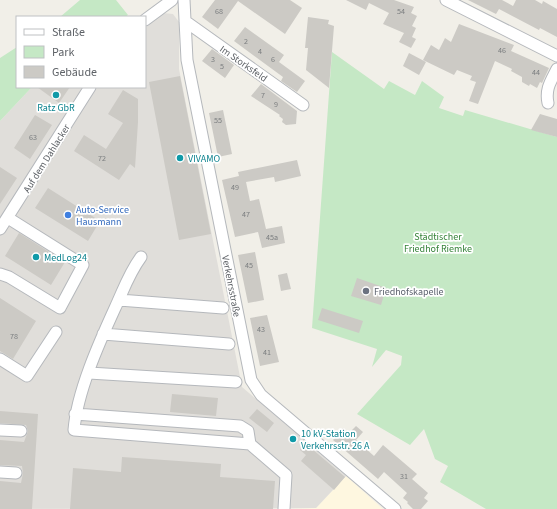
<svg xmlns="http://www.w3.org/2000/svg" width="557" height="509" font-family="'Source Sans 3',sans-serif">
<style>
.commercial{fill:#fef7e0}
.industrial{fill:#e0deda}
.green{fill:#c5e8c5}
.building{fill:#cccac5}
.lines{fill:none;stroke-linecap:round;stroke-linejoin:round}
.minor-casing{stroke:#b5b8bc;stroke-width:13}
.minor{stroke:#fff;stroke-width:11}
.culture-dot{fill:#0f9aa8;stroke:#fff;stroke-width:1.5}
.shop-dot{fill:#3f7fe0;stroke:#fff;stroke-width:1.5}
.worship-dot{fill:#6b7280;stroke:#fff;stroke-width:1.5}
.labels{text-anchor:middle;stroke-width:3.5;stroke-linejoin:round;paint-order:stroke}
.number-label{font-size:8px;fill:#7a7d7f}
.street-label{font-size:10px;fill:#5f6368;stroke:#fff}
.culture-label{font-size:10px;fill:#0d838f;stroke:#fff;text-anchor:start}
.shop-label{font-size:10px;fill:#366cbe;stroke:#fff;text-anchor:start}
.park-label{font-size:10px;fill:#348238;stroke:#fff}
.worship-label{font-size:10px;fill:#5b616d;stroke:#fff;text-anchor:start}
</style>
<rect width="100%" height="100%" fill="#f1efe8"/>
<path class="commercial" d="M346 476 383 509H290L316 508Z"/>
<path class="industrial" d="M163 13 173 14 179 22V69L242 387 346 476 316 508 0 509V121L32 87H145V28Z"/>
<path class="green" d="M80 0H116L128 15 125 17H60Z
M17 47V87H32L0 121V58Z
M332 52 384 89 389 81 415 95 422 81 444 97 439 108 463 116 465 110 557 137V509H486L440 482 448 466 435 459 424 429 410 445 357 414 401 365 402 356 386 350 372 367 377 349 312 328Z"/>
<path class="building" d="M215 0H290L302 8 285 34 238 1 218 29 202 17Z
M346 0H394L414 7 411 13 417 16 412 26 416 28 412 37 416 39 411 48 399 42 404 33 383 24 389 13 369 3 366 10Z
M468 0H502L513 6 516 0H535L542 4 543 1 557 9V37L540 28 539 30 499 9 496 14Z
M308 17 329 20 328 24 334 26 329 88 306 70 308 48H305Z
M459 24 514 45 511 51 549 68 542 83 540 82 537 88 530 84 529 86 522 82V77L511 71 512 69 495 61 478 104 469 101 476 82 470 80 472 76 457 70 454 75 423 60 431 45 439 50 445 38 451 42Z
M245 27 284 55 279 62 305 81 297 92 281 81 283 77 234 41Z
M212 49 234 65 225 78 202 61Z
M409 53 426 62 419 75 403 66Z
M180 76 211 234 179 240 149 82Z
M261 84 297 111 296 124 286 125 282 122 283 119 279 116 280 115 251 96Z
M37 87H70L59 103Z
M123 90 138 99V122L135 168 130 164 119 180 74 151 84 135 106 149 123 123 108 114Z
M223 110 232 154 218 157 209 113Z
M540 114 557 119V137L531 130Z
M35 115 52 125 30 159 14 148Z
M297 160 301 176 275 182 274 177 246 182 250 201 259 199 266 229 282 226 285 243 262 248 258 232 235 237 222 180 239 176 238 172Z
M0 167 17 178 0 204Z
M48 188 100 221 88 241 35 208Z
M19 233 65 262 51 285 5 256Z
M255 252 264 300 248 303 238 255Z
M287 273 291 289 281 291 278 275Z
M357 278 386 288 381 305 351 296Z
M0 298 36 321 13 359 0 351Z
M322 308 363 321 359 333 318 320Z
M267 315 279 362 260 366 250 318Z
M172 394 218 398 216 416 170 412Z
M257 409 274 423 267 432 249 418Z
M0 411 38 414 32 509H0V481L21 483 23 473 22 466 0 465V440L24 442 28 431 26 425 0 423Z
M356 426 363 432 356 440 374 456 383 445 417 474 412 479 428 493 424 498 428 501 421 509H413L407 503 408 502 403 498 407 493 384 472 378 479 333 440 343 428 349 433Z
M305 443 345 477 334 490 301 461 306 455 300 450Z
M122 457 221 464 220 477 275 481 273 509H70L73 468 121 472Z"/>
<g class="lines">
<g class="minor-casing">
<path id="minor" d="M184 0 187 60 251 380 261 395 395 509
M446 0 557 56
M145 20 172 0
M185 21 303 105
M548 103C545 89 551 81 557 69
M0 229 90 87
M141 257C129 273 123 291 115 308 99 343 77 392 74 430L250 444
M0 274 9 277 60 308 83 265 8 218
M119 300 223 308
M103 334 229 344
M0 359 27 376 56 332
M89 373 236 382
M75 414 240 426 248 431 250 444 286 475 284 509
M0 430 21 431
M0 472 16 473"/>
</g>
<use href="#minor" class="minor"/>
</g>
<g class="culture-dot">
<circle cx="56" cy="95" r="4"/>
<circle cx="180" cy="158" r="4"/>
<circle cx="36" cy="257" r="4"/>
<circle cx="293" cy="439" r="4"/>
</g>
<circle class="shop-dot" cx="68" cy="215" r="4"/>
<circle class="worship-dot" cx="366" cy="291" r="4"/>
<g class="labels">
<g class="number-label">
<text x="219" y="14">68</text>
<text x="401" y="14">54</text>
<text x="246" y="44">2</text>
<text x="502" y="53">46</text>
<text x="260" y="54">4</text>
<text x="213" y="62">3</text>
<text x="273" y="62">6</text>
<text x="222" y="69">5</text>
<text x="536" y="75">44</text>
<text x="263" y="98">7</text>
<text x="276" y="107">9</text>
<text x="218" y="123">55</text>
<text x="33" y="140">63</text>
<text x="102" y="161">72</text>
<text x="235" y="190">49</text>
<text x="246" y="217">47</text>
<text x="272" y="240">45a</text>
<text x="249" y="268">45</text>
<text x="261" y="332">43</text>
<text x="14" y="339">78</text>
<text x="267" y="355">41</text>
<text x="404" y="479">31</text>
</g>
<g class="street-label">
<text transform="translate(244 63) rotate(35)" y="4">Im Storksfeld</text>
<text transform="translate(46 158) rotate(-58)" y="4">Auf dem Dahlacker</text>
<text transform="translate(232 286) rotate(79)" y="4">Verkehrsstraße</text>
</g>
<g class="culture-label">
<text x="56" y="111" text-anchor="middle">Ratz GbR</text>
<text x="188" y="162">VIVAMO</text>
<text x="44" y="261">MedLog24</text>
<text x="301" y="437">10 kV-Station<tspan x="301" dy="12">Verkehrsstr. 26 A</tspan></text>
</g>
<g class="shop-label">
<text x="76" y="213">Auto-Service<tspan x="76" dy="12">Hausmann</tspan></text>
</g>
<g class="park-label">
<text x="438" y="240">Städtischer<tspan x="438" dy="12">Friedhof Riemke</tspan></text>
</g>
<g class="worship-label">
<text x="374" y="295">Friedhofskapelle</text>
</g>
</g>
<rect x="16" y="16" width="130" height="72" fill="#ffffff" stroke="#bfc1c3"/>
<rect x="24" y="29" width="20" height="6" fill="#ffffff" stroke="#bfc1c3"/>
<text x="52" y="36" font-size="12" fill="#5f6368">Straße</text>
<rect x="24" y="46" width="20" height="12" fill="#c5e8c5" stroke="#bfc1c3"/>
<text x="52" y="56" font-size="12" fill="#5f6368">Park</text>
<rect x="24" y="66" width="20" height="12" fill="#cccac5" stroke="#bfc1c3"/>
<text x="52" y="76" font-size="12" fill="#5f6368">Gebäude</text>
</svg>
